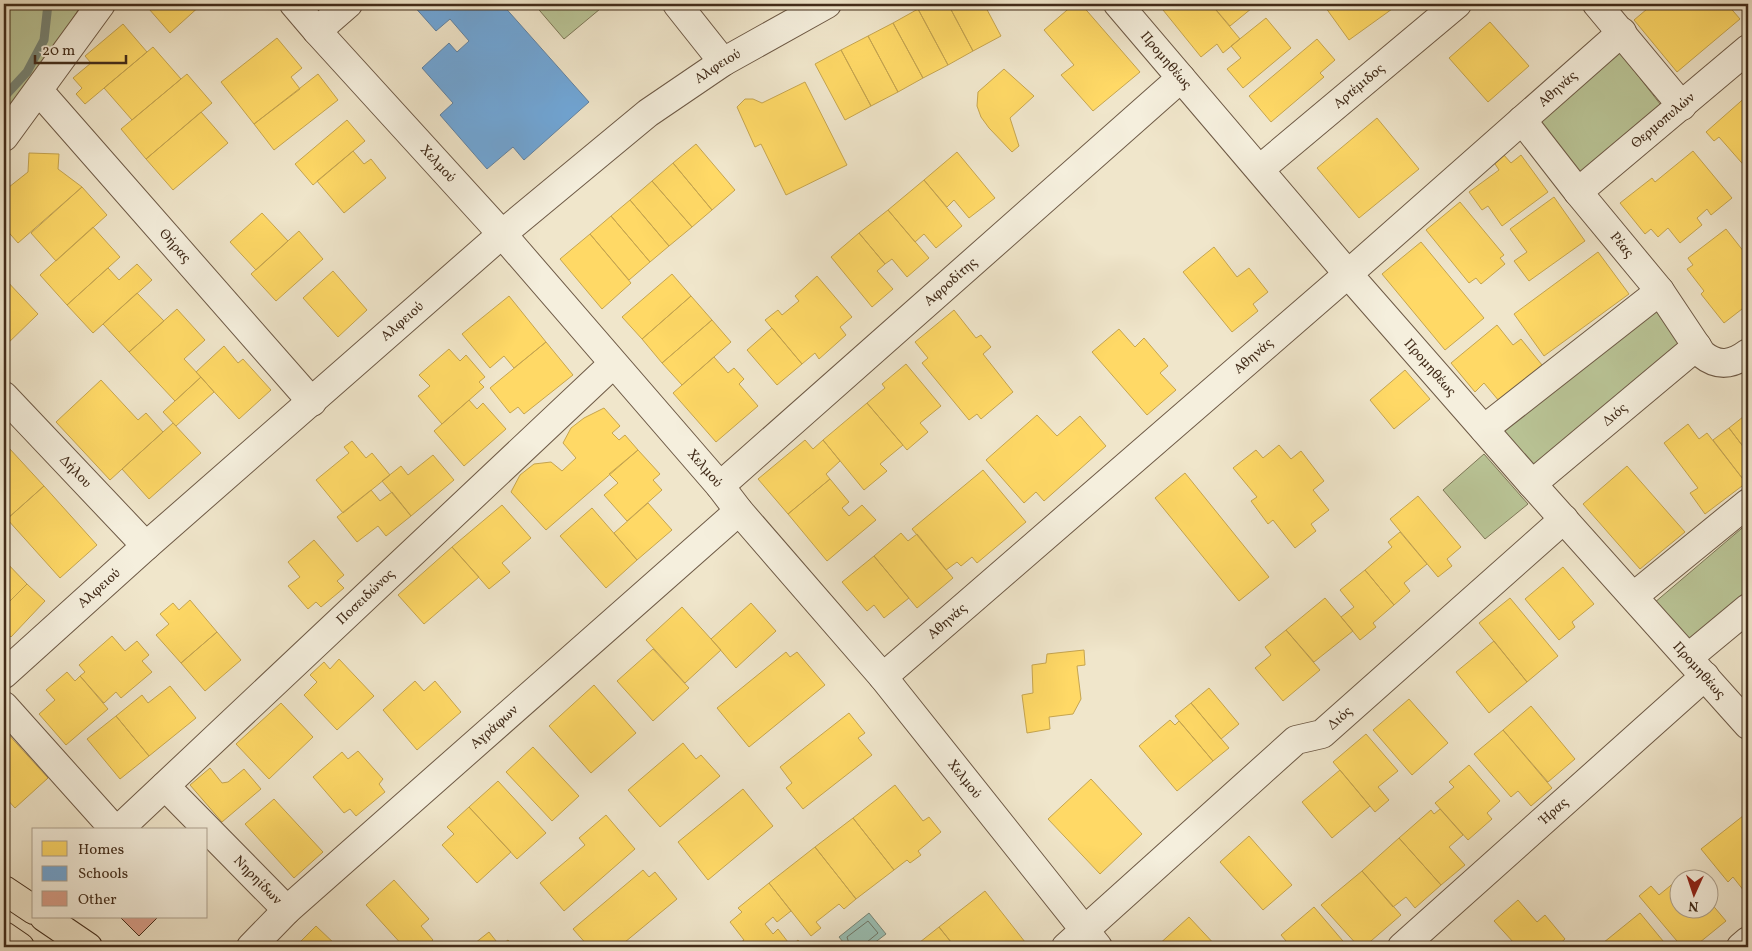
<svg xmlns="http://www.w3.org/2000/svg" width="1752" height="951" font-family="Vollkorn,serif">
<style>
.green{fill:#bac597;stroke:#7e7858}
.water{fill:#9ac0b5;stroke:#778577}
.homes{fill:#ffd966;stroke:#c6a54f}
.schools{fill:#6fa8dc;stroke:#6283a2}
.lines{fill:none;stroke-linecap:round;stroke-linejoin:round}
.shore{stroke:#6e7668;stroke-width:1}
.stream{stroke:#778577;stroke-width:9}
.building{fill:#d99f8a;stroke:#422c1a}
.minor-casing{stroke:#6e5a46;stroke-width:30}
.major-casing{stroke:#422c1a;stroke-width:30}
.minor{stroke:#f5efdd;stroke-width:28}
.major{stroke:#f0e6cb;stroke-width:28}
.labels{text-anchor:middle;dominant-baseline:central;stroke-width:5;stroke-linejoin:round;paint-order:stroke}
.street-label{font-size:14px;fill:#422c1a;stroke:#f5efdd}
</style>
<rect width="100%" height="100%" fill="#f0e6cb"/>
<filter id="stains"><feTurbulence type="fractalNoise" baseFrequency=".004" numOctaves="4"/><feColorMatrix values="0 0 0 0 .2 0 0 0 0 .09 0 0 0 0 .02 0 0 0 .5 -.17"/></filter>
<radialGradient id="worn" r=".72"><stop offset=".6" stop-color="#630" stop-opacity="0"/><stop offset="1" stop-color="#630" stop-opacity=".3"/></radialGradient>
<path class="green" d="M4,4H82L36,76L4,123Z
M534,4H606L564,39Z
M1615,46L1664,109L1581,179L1531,120Z
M1660,303L1691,341L1532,470L1501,431Z
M1484,454L1528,504L1485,539L1443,490Z
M1748,523V597L1692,645L1654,603Z"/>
<path class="water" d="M869,913L886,934L869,947H847L839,937Z"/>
<path class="homes" d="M155,4H202L170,33L149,9Z
M928,4H948L973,51L948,65L918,9Z
M948,4H984L1001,36L973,51Z
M1074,4H1081L1140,72L1093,111L1061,75L1074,65L1044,30Z
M1171,4H1211L1240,39L1223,53L1217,44L1201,57L1163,10Z
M1211,4H1257L1230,26Z
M1323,4H1399L1349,40Z
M1653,4H1727L1740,19L1677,72L1634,20Z
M918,9L948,65L923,78L893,23Z
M1266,18L1291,48L1243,88L1227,69L1241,58L1231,46Z
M1490,22L1529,66L1488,102L1449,58Z
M893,23L923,78L898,92L868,36Z
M123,24L147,52L85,104L76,94L82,88L73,78L91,63L85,56Z
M868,36L898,92L871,106L841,50Z
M277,38L302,68L291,77L300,89L254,124L221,82Z
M1317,39L1335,60L1320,73L1324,77L1271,122L1249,96Z
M153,47L181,79L132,120L104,88Z
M841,50L871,106L845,120L815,64Z
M1004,69L1034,96L1010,118L1019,146L1012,152L989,128L981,117L977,106L978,92Z
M187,74L212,103L146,159L121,129Z
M318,74L338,100L274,150L254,124Z
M805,82L847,165L786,195L761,144L755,147L737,107L745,99H753L762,103Z
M1748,95V170L1719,137L1714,141L1706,132Z
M201,112L228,143L173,190L146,159Z
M1377,118L1419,169L1359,218L1317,168Z
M347,120L365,141L313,185L295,164Z
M696,144L735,190L712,210L673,163Z
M353,151L364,164L371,159L386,178L344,213L317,181Z
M1693,151L1732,198L1711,215L1707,209L1697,218L1702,225L1680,243L1668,228L1658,237L1651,229L1645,234L1620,203L1652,178L1655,182Z
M957,152L995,198L969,218L954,200L947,207L924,180Z
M29,153L59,154L58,169L82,187L18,243L4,227V191L28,172Z
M1503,154L1511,163L1521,155L1548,192L1502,226L1488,206L1482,210L1469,192L1499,170L1493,161Z
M673,163L712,210L692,227L652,181Z
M924,180L962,226L936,248L924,234L915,242L888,210Z
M652,181L692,227L669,246L630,200Z
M82,187L107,215L56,261L31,233Z
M1554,197L1585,241L1529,281L1514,261L1527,252L1510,229Z
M630,200L669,246L650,262L611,216Z
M1460,202L1504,255L1500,258L1505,264L1481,284L1476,278L1469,283L1426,230Z
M888,210L929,258L907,277L892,259L885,264L859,233Z
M262,213L288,241L256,270L230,242Z
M611,216L650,262L629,280L590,234Z
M93,227L120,257L67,305L40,275Z
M1726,229L1748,257V311L1746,313L1742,309L1724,323L1701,294L1704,291L1687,269L1693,265L1688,258Z
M299,231L323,259L276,301L251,274Z
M859,233L885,264L877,271L893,289L872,307L831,257Z
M590,234L631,283L602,309L560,259Z
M1421,242L1484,318L1445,350L1382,274Z
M1214,247L1237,277L1249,268L1268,292L1253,304L1258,311L1232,332L1183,272Z
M1598,252L1629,294L1544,356L1514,314Z
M137,264L152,280L93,333L67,305L108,268L119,280Z
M333,271L367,310L338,337L303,298Z
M672,274L691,296L642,339L622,317Z
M817,276L852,317L840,327L846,335L819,359L815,353L802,364L765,320L778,310L782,315L799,301L795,296Z
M4,278L38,314L4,347Z
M137,293L164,321L129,352L103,324Z
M509,296L546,342L514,368L504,356L490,368L462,334Z
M691,296L712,320L662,363L642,339Z
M177,309L205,340L184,359L201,377L175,401L129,352Z
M954,310L976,338L981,335L991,347L983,354L1013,392L981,419L977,414L969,420L922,363L928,358L915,342Z
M712,320L731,342L682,385L662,363Z
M1497,325L1513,345L1521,339L1542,365L1499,401L1484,383L1475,392L1451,363Z
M772,328L802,364L777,385L747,350Z
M1119,329L1135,347L1144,338L1168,366L1160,373L1176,390L1147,415L1092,352Z
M546,342L573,375L524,414L518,407L510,413L490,388Z
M224,346L238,363L243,359L271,390L239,419L196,372Z
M449,349L460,361L466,355L485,377L479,382L484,387L442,424L418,396L430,386L419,375Z
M714,357L728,373L734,368L744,379L739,384L758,406L716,442L673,393Z
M906,364L941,406L920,423L928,432L907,450L867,403L885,388L882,384Z
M1405,370L1430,399L1394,429L1370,400Z
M201,377L214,392L176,426L163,412Z
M101,380L138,420L146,413L163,432L110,480L56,422Z
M469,400L477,409L483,403L506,429L464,466L434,431Z
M867,403L903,445L880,464L887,471L864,490L823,440Z
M604,408L620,426L612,433L619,440L625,435L638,450L546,530L511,492L520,475L534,464L551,462L562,471L576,458L563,443L571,428L584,418Z
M1748,413V453L1729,428Z
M1037,415L1057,436L1080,416L1106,446L1044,501L1036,492L1024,503L986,460Z
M173,423L201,453L149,499L122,469Z
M1688,424L1699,439L1707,433L1746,483L1705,514L1690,493L1698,488L1664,443Z
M1729,428L1748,453V481L1746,483L1713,440Z
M805,440L813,449L823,440L840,461L826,474L830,479L788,514L758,479Z
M352,441L366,458L372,453L390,475L343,513L316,480L349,453L344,447Z
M1279,445L1291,459L1301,451L1324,481L1313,490L1329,510L1311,524L1316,531L1295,548L1273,520L1268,524L1251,501L1257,497L1233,468L1256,450L1263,458Z
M9,448L44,486L7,519L4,516V453Z
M638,450L660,474L653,480L662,490L627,521L604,495L618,483L609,474Z
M433,455L454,480L411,516L382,481L401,466L408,475Z
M1627,466L1685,532L1640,569L1583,504Z
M983,470L1026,522L977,563L972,557L961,566L957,562L946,570L912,529Z
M1185,473L1269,577L1239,601L1155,498Z
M830,479L849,502L842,508L849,516L862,505L876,520L827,561L788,514Z
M44,486L97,545L60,578L7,519Z
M371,490L380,501L392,492L411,516L386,536L378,526L357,542L337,517Z
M1418,496L1461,547L1447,559L1452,566L1438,577L1390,519Z
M648,503L672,530L637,560L614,533Z
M502,505L531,538L502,563L510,572L489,589L452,547Z
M592,508L637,560L606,588L560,536Z
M1400,532L1427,564L1404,583L1410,591L1394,605L1365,570L1392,547L1388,542Z
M901,533L908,541L917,534L953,578L917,608L874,556Z
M314,540L344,575L337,581L344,588L321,607L316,602L308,609L288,586L300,577L288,562Z
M452,547L479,577L424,624L398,595Z
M874,556L909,598L884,618L874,605L867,611L842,582Z
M4,560L27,584L4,607Z
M1563,567L1594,604L1572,622L1575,627L1559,640L1525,599Z
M1365,570L1394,605L1373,623L1376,627L1360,640L1341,617L1354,607L1340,590Z
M27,584L45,601L11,637L4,630V607Z
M1325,598L1353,631L1314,662L1286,630Z
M1510,598L1558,656L1527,682L1479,623Z
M190,600L217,632L181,663L156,635L169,624L160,614L173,603L179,610Z
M751,603L776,631L736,668L711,639Z
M682,607L721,650L685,683L646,640Z
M1286,630L1320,670L1283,701L1255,668L1271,655L1265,647Z
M217,632L241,660L205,691L181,663Z
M112,636L125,651L137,641L149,655L142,661L152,672L121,698L116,692L104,703L80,676L85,672L79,665Z
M1494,641L1527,682L1489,713L1456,672Z
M653,649L689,688L653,721L617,681Z
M1084,650L1085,665L1077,666L1081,699L1073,714L1049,717L1050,729L1027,733L1022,695L1033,693L1032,665L1046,663L1047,654Z
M786,652L790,657L797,652L825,685L749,747L717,708Z
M339,659L374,696L337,730L304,695L317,682L310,675L324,662L330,669Z
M67,672L75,681L80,676L108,709L66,745L39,714L55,700L46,690Z
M415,681L424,691L435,681L461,712L417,750L383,710Z
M594,685L636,733L591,773L549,726Z
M170,686L196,718L149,756L116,716L142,695L148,703Z
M1209,688L1239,724L1221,739L1191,703Z
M1409,699L1448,743L1412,775L1373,730Z
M281,703L313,737L269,779L236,744Z
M1191,703L1229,748L1213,761L1175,716Z
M1531,706L1575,759L1548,782L1503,730Z
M849,713L865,733L858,738L872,755L803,809L786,788L792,783L780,767Z
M116,716L149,756L120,779L87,739Z
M1170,720L1175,725L1179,721L1213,761L1177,791L1139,746Z
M1503,730L1552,788L1531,806L1518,791L1511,797L1474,754Z
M7,733L48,778L15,808L4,796V736Z
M1366,734L1398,771L1378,787L1389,800L1375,812L1333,762Z
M683,743L696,759L701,755L720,776L660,827L628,790Z
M533,747L579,796L552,821L506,772Z
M358,751L383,779L379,784L385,792L356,816L350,809L344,813L313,777L342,752L348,759Z
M1469,765L1500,801L1487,813L1492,819L1468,840L1435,803L1454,787L1449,782Z
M210,768L222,783L228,782L244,769L261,789L222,822L190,785Z
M1340,770L1370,806L1332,838L1302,802Z
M1091,779L1142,834L1100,874L1048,819Z
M498,781L546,833L517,859L469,807Z
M895,785L923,821L929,817L941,832L918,851L921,855L910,863L907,860L894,870L853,818Z
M743,789L773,826L708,880L678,842Z
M274,799L323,852L294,878L245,824Z
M4,804L10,812L4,818Z
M469,807L511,852L477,883L442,845L454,834L447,827Z
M1440,809L1463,835L1449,847L1465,865L1441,885L1399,838L1431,810L1434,814Z
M1748,812V896L1733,877L1728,882L1701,849Z
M606,815L635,849L564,911L540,883L585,845L579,838Z
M853,818L894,870L856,899L815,847Z
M1249,836L1292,885L1263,910L1220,862Z
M1399,838L1441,885L1415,908L1406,897L1393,907L1362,871Z
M815,847L856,899L844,909L839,904L816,922L821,928L811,936L769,883Z
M643,870L649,877L655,872L677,899L619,947H589L573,929Z
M1362,871L1401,915L1364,947H1359L1321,905Z
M1686,873L1690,878H1680V908H1710V902L1726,921L1694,947H1682L1639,896L1651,886L1659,895Z
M394,880L429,919L421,926L433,940L425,947H404L366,905Z
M769,883L791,911L777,922L773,917L765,924L773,934L778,929L791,946L789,947H734L744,940L730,922L742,912L738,908Z
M985,891L1025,942L1019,947H955L939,927Z
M1518,900L1537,922L1545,915L1565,939L1556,947H1509L1514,943L1494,921Z
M1314,907L1348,947H1291L1281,935Z
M1640,913L1668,947H1598Z
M1189,917L1217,947H1156Z
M316,926L338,947H295Z
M939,927L955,947H917L915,946Z
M489,932L500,946L508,940L514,947H470Z
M798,940L804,947H789L791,946Z"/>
<path class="schools" d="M412,4H502L589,102L524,160L513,147L487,169L440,115L453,103L422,68L449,43L457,52L469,41L450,19L436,31Z"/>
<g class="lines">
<path class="shore" d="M850,947L847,937L868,921L878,933L867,942L866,947"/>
<path class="stream" d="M4,97L27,72L44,40L48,4"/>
</g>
<path class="building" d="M120,917H158L139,936Z"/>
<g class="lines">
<g class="minor-casing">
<g id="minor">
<path id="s1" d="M294,4L317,31L502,234L720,486L739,511L883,677L1098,947"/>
<path d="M677,4L723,62"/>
<path id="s2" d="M1118,4L1348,274L1532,484L1748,725"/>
<path d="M1597,4L1682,106"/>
<path d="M317,31L348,4"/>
<path id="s3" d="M39,91L312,402"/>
<path id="s4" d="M1522,120L1578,192L1660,291L1702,354C1718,367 1732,365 1748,353"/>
<path d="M4,137L101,4"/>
<path id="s5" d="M1260,169L1457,4"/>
<path id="s6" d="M1578,192L1748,49"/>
<path id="s7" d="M4,396L146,546"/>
<path d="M1484,429L1660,291"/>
<path id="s8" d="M1532,484L1697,346"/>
<path id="s9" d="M720,486L1181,78"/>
<path d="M1634,596L1748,503"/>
<path d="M1689,657L1748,608"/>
<path id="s10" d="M4,674L146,546L502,234L648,113L723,62L827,4"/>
<path id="s11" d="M883,677L1348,274L1622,32"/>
<path d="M4,706L115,830"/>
<path id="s12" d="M165,786L287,910"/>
<path id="s13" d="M118,830L613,364"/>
<path id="s14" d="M251,947L287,910L739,511"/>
<path id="s15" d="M1066,947L1296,740L1322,734L1564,519"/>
<path id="s16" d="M1402,947L1705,676"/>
<path d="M1741,947L1748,941"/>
</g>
</g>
<g class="major-casing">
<path id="major" d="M4,890L34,910
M44,917L88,947
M4,936L20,947"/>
</g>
<use href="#minor" class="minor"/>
<use href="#major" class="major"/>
</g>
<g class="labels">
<g class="street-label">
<text stroke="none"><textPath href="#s2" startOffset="74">Προμηθέως</textPath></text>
<text stroke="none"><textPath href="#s10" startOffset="938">Αλφειού</textPath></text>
<text stroke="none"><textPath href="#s5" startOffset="129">Αρτέμιδος</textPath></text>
<text stroke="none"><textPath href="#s11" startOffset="895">Αθηνάς</textPath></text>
<text stroke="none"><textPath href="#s6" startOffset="111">Θερμοπυλών</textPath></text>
<text stroke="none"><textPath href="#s1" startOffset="215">Χελμού</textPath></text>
<text stroke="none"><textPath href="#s4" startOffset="160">Ρέας</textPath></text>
<text stroke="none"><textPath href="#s3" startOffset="206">Θήρας</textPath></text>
<text stroke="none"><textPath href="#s9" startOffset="308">Αφροδίτης</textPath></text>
<text stroke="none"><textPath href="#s10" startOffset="532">Αλφειού</textPath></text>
<text stroke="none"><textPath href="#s11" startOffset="490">Αθηνάς</textPath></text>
<text stroke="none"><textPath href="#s2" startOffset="479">Προμηθέως</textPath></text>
<text stroke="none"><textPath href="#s8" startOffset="108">Διός</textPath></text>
<text stroke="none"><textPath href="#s1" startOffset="620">Χελμού</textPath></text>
<text stroke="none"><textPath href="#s7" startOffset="104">Δήλου</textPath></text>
<text stroke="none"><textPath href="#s10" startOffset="128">Αλφειού</textPath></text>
<text stroke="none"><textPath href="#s13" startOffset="340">Ποσειδώνος</textPath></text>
<text stroke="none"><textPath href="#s11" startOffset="85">Αθηνάς</textPath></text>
<text stroke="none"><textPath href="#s2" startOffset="884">Προμηθέως</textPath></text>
<text stroke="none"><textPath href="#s15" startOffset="360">Διός</textPath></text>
<text stroke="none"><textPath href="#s14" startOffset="328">Αγράφων</textPath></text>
<text stroke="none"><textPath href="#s1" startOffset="1025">Χελμού</textPath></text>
<text stroke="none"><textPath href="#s16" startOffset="204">Ήρας</textPath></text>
<text stroke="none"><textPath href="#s12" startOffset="132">Νηρηίδων</textPath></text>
</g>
</g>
<rect width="1752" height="951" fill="none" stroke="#f0e6cb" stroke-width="20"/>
<rect x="5" y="5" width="1742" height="941" fill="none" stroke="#422c1a" stroke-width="2.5"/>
<rect x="10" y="10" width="1732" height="931" fill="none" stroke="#422c1a"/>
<rect x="32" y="828" width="175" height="90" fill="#f5efdd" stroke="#ada18f"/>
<rect x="42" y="841" width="25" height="15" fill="#ffd966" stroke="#ada18f"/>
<text x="78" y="854" font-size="15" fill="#422c1a">Homes</text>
<rect x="42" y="866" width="25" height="15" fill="#6fa8dc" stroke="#ada18f"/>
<text x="78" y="878" font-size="15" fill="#422c1a">Schools</text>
<rect x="42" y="891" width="25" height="15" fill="#d99f8a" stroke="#ada18f"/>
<text x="78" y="904" font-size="15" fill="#422c1a">Other</text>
<g transform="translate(1694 894) rotate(183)"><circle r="24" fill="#f5efdd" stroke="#ada18f"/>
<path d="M0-4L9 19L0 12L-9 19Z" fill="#8f2418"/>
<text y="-8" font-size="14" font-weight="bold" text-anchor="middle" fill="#422c1a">N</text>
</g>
<path d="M35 55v8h91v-8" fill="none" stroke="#422c1a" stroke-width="2.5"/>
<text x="42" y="55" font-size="15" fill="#422c1a" stroke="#f5efdd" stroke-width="4" paint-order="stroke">20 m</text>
<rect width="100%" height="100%" filter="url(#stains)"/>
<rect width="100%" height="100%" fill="url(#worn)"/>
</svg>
